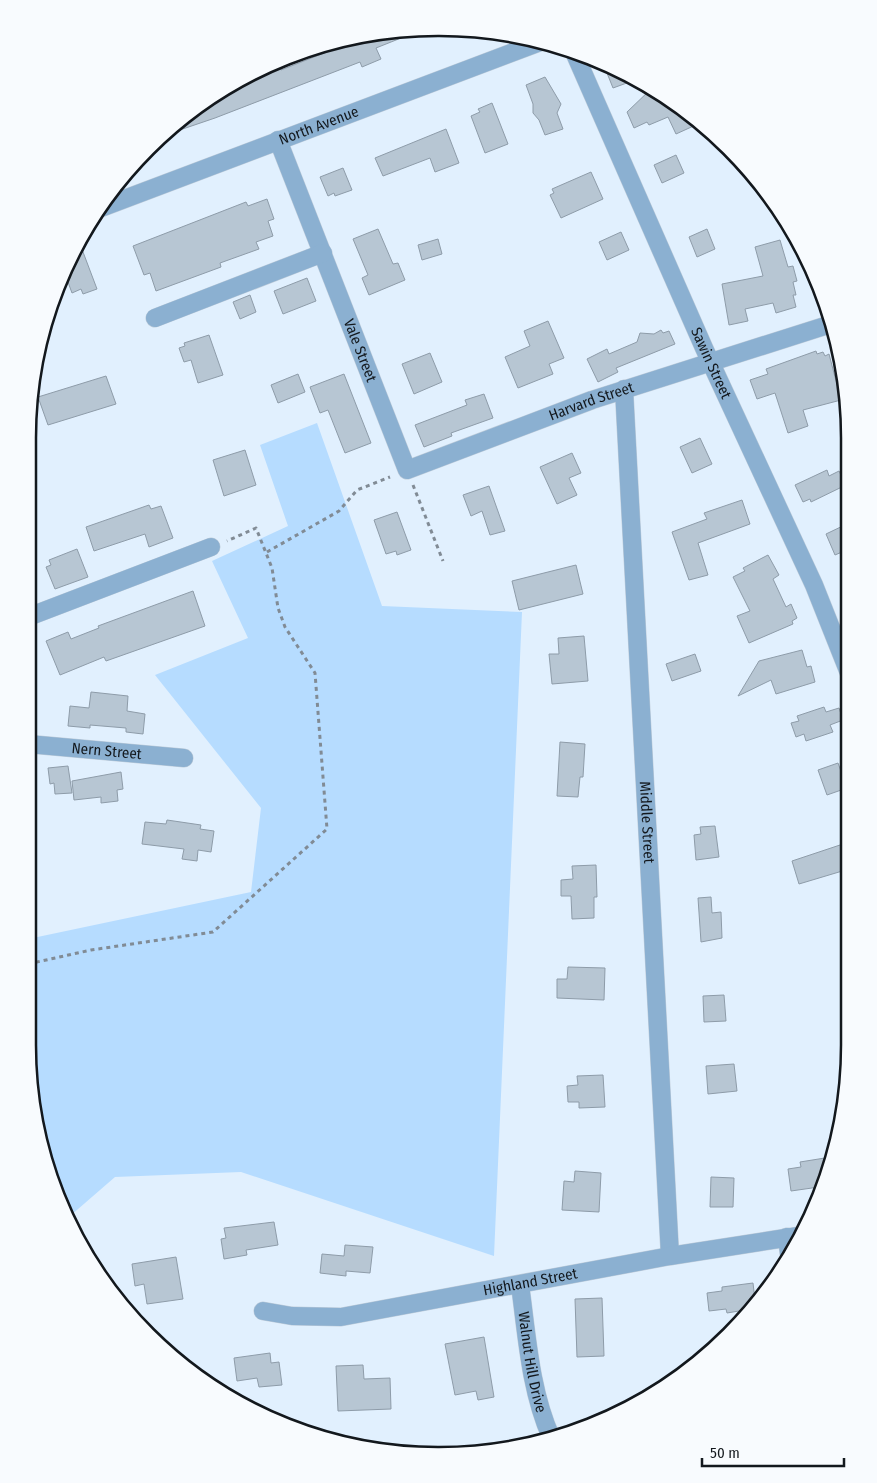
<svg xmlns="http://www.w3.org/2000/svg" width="877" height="1483" font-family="'Fira Sans Condensed',sans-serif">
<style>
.green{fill:#b6dcff}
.building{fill:#b7c6d3;stroke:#8e9ca9}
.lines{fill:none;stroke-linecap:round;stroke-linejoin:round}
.minor-casing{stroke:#c0cdda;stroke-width:19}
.path{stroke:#818b95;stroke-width:3;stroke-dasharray:4 4;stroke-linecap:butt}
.minor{stroke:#8bb0d1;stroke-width:18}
.labels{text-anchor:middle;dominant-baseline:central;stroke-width:4.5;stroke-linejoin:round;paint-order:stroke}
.street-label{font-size:15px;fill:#13181d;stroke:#f8fbfe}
.rim{fill:none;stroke:#13181d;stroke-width:2.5}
</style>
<rect width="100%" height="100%" fill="#e1f0fe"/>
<path class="green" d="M317,423L382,606L522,612L494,1256L241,1172L115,1177L70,1216L49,1176L28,1045V939L251,892L261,808L155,675L248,638L212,561L288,526L260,445Z"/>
<path class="building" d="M410,30L411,34L376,48L381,59L362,67L360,62L215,118L168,134L167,132L210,97L256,78L254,73L278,61L281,70L352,42L350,38Z
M603,63L620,72L635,80L613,88Z
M545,77L561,104L557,113L563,129L545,135L539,120L533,113V104L526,85Z
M651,89L667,97L698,124L676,134L668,117L649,125L647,122L634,128L627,112Z
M492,103L508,144L485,153L471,116L480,112L478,109Z
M446,129L459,163L435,172L430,158L383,176L375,158Z
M676,155L684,173L662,183L654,165Z
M343,168L352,190L335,196L334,193L328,196L320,177Z
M591,172L603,199L561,218L550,195L554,193L552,189Z
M267,199L274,219L268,221L273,236L256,242L259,249L220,263L221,267L156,291L150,273L144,275L133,246L246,202L248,206Z
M378,229L393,264L398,263L405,280L369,295L362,278L368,275L353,239Z
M707,229L715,249L697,257L689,237Z
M621,232L629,250L607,260L599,242Z
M438,239L442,254L422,260L418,245Z
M780,240L788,267L793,266L797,281L793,282L796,295H793L796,307L776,313L773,303L745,309L748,321L729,325L722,284L763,276L755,247Z
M80,244L97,289L83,294L81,289L72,293L65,274Z
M307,278L316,301L283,314L274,291Z
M250,295L256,312L240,319L233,302Z
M548,321L564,358L549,364L553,374L518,388L505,357L530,346L524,331Z
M661,330L663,333L669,331L675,344L616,368L618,372L598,382L587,359L607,349L609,354L637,342L640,333L654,334Z
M209,335L223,375L198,383L191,360L184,362L179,348L185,346L184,343Z
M816,351L817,354L823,352L825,356L829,354L841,400L803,410L808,426L788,433L775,393L757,399L750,380L768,374L766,369Z
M430,353L442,382L414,394L402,364Z
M298,374L305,392L278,403L271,385Z
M344,374L371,443L345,453L328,410L320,413L310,387Z
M106,376L116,404L48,425L38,397Z
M484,394L493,418L451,433L452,436L424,447L415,425L467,405L465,400Z
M700,438L712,464L692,473L680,447Z
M245,450L256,485L224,496L213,460Z
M572,453L581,473L569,478L577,495L557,504L540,467Z
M827,470L829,476L839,471L846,485L811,502L810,499L803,502L795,485Z
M489,486L505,531L490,535L482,511L471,516L463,495Z
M742,500L750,524L698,543L708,575L689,580L672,532L707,519L704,513Z
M149,505L151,509L161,506L173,538L149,547L145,534L94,551L86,527Z
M397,512L411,550L397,555L396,551L386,554L374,520Z
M849,523V549L835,555L826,534Z
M77,549L88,577L55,589L46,567L51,565L49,560Z
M768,555L779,575L773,579L786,607L791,604L797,618L792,621L793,624L749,643L737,616L750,611L733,577L745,571L743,568Z
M576,565L583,594L519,610L512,581Z
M193,591L205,626L106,661L104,657L60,675L46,641L68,632L71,639L99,628L98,626Z
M584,636L588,681L552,684L549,654H559L558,638Z
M802,650L807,667L811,666L815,682L776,694L771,680L738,696L759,661Z
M695,654L701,671L672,681L666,664Z
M91,692L128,696L127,711L145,714L143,734L126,732V728L90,725V728L68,726L70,706L89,708Z
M824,707L826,712L839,708L843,720L830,725L833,732L806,741L804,734L796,737L791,723L799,721L797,716Z
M560,742L585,744L583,777H580L578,797L557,796Z
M838,763L847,788L827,795L818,770Z
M68,766L72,793L55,794L54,783L50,784L48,768Z
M121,772L123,789L117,790L118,801L101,803V797L74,800L72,781Z
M167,820L201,825L200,829L214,831L211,852L198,850L197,861L182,859L184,849L142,844L145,822L166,824Z
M715,826L719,857L696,860L694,835L701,834L700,827Z
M849,842V869L799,884L792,861Z
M596,865L597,897H594V918L572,919L571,896H561V880L573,879L572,866Z
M711,897L712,913L721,912L722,938L701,942L698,898Z
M568,967L605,968L604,1000L557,998V979H567Z
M724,995L726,1021L704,1022L703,996Z
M734,1064L737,1091L708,1094L706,1066Z
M603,1075L605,1107L579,1108V1102H568L567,1086L578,1085L577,1076Z
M831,1157L827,1178L818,1179L819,1187L791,1191L788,1169L801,1167L800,1162Z
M575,1171L601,1173L599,1212L562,1210L564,1181L574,1182Z
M711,1177L734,1178L733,1207H710Z
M274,1222L278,1245L246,1250L247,1255L224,1259L221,1239L226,1238L224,1228Z
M345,1245L373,1247L370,1273L346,1271V1276L320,1273L322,1254L344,1256Z
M176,1257L183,1299L147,1304L144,1284L135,1286L132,1264Z
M753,1283L755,1300L745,1310L727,1313L726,1309L709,1311L707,1293L722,1291V1287Z
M602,1298L604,1356L577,1357L575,1299Z
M484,1337L494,1397L478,1400L476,1391L455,1395L445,1344Z
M270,1353L271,1363L279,1362L282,1385L259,1387L257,1378L237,1381L234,1358Z
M363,1365L364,1379L390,1378L391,1409L338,1411L336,1366Z"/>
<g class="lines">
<g class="minor-casing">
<g id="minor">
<path id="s1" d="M574,52L704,348L814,585L849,673"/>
<path id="s2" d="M278,140L407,470L592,400L831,324"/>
<path id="s3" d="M98,209L540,42"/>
<path d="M155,318L323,253"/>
<path id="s4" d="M624,389L670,1256"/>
<path d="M28,617L211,547"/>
<path id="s5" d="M28,744L184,758"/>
<path d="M787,1237L789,1254"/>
<path id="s6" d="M520,1285C527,1335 530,1390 551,1437"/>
<path id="s7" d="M263,1311L292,1316L341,1317L670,1256L798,1236"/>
</g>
</g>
<path class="path" d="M413,485L443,561
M267,552L339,511L357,490L390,477
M28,964L91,950L213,932L327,829L315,673L285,627L278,608L272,568L256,528L227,541"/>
<use href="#minor" class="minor"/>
</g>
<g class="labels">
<g class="street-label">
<text stroke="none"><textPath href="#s3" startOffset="236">North Avenue</textPath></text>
<text stroke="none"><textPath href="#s2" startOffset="226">Vale Street</textPath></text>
<text stroke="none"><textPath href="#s1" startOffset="340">Sawin Street</textPath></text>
<text stroke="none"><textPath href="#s2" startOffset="551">Harvard Street</textPath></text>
<text stroke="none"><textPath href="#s5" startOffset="79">Nern Street</textPath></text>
<text stroke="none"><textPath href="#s4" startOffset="434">Middle Street</textPath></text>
<text stroke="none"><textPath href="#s7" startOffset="271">Highland Street</textPath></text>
<text stroke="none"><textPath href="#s6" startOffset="78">Walnut Hill Drive</textPath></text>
</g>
</g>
<path d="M0 0H877V1483H0ZM438 36H439A402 402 0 0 1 841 438V1045A402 402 0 0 1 439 1447H438A402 402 0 0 1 36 1045V438A402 402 0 0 1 438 36Z" fill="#f8fbfe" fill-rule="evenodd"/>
<path class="rim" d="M438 36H439A402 402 0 0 1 841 438V1045A402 402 0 0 1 439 1447H438A402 402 0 0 1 36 1045V438A402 402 0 0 1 438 36Z"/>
<path d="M702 1458v8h142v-8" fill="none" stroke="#13181d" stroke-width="2.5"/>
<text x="710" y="1458" font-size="15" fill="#13181d" stroke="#f8fbfe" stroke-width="4" paint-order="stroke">50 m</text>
</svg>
